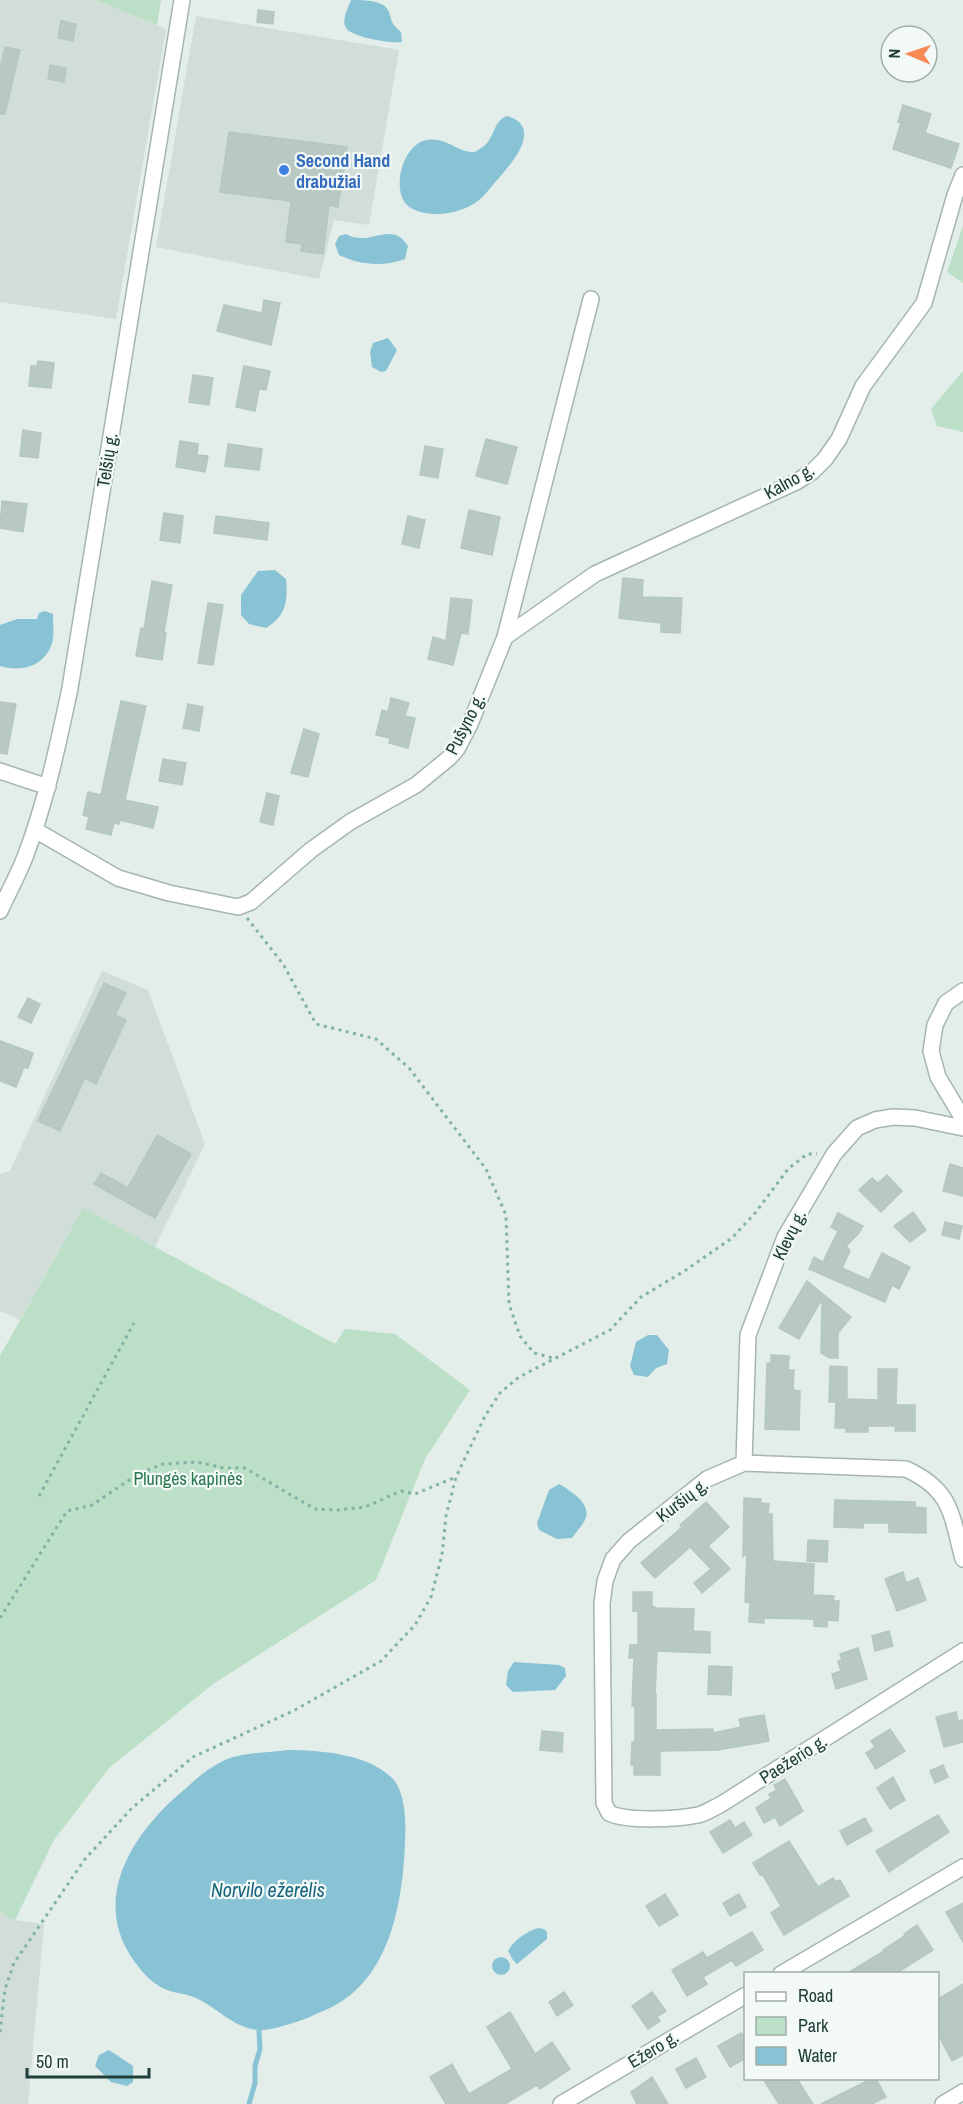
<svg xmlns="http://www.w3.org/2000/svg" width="963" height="2104" font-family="'Archivo Narrow',sans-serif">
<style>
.built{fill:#d1ddd8}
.green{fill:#bbdfc7}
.water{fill:#88c3d5}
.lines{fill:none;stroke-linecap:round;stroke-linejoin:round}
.stream{stroke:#88c3d5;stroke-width:5}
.building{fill:#b8c8c3;stroke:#b5c7c1;stroke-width:1.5}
.street-casing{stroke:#a5b5b1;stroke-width:18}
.path{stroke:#82b2a7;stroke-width:3;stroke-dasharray:3 4.5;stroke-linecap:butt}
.street{stroke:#fff;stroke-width:15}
.shop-dot{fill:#3f7fe0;stroke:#f3f9f7;stroke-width:2}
.labels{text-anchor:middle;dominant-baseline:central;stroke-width:4.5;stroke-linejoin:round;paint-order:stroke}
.shop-label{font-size:18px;font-weight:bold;fill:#366cbe;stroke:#f3f9f7;text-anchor:start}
.street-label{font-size:18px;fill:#213f3a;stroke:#f3f9f7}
.park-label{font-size:18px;fill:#2a784e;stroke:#f3f9f7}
.water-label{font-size:20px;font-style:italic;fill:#18667e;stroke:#f3f9f7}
</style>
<rect width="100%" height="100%" fill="#e3ede9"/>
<path class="built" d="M0,0H96L166,29L116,319L0,302Z
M196,16L399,50L369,225L334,220L319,279L156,247Z
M102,971L148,990L205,1144L155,1247L83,1208L20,1320L0,1311V1174L10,1171Z
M0,1912L15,1920L44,1924L28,2104H0Z"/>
<path class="green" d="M96,0H161L157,25Z
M963,226V283L947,272Z
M963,371V432L937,426L931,409Z
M83,1208L335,1344L345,1329L395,1334L470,1390L425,1459L376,1580L213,1684L109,1768L54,1840L15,1920L0,1912V1356Z"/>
<path class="water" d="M351,0C364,0 385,0 389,12C392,22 392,25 401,32L402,42C392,44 351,37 346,28C341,21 348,8 351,0Z
M507,116C544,127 512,163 497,180C491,187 485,195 478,201C467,209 449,215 435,214C426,214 412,211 406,204C392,187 403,148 423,141C445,134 456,153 475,152C479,149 484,147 487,143C495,134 494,121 507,116Z
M346,234C370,248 391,219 408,246L405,259C383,267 360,265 339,255L335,244L339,236Z
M388,338L397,350L386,371L381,372L372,367L370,352L373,343Z
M275,570L286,579C288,601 286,616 266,628L249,624L241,615V595L258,571Z
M45,611L53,614C53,622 54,631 53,639C48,665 23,673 0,666V625L17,619H37L39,613Z
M648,1335H657L669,1350L667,1364L656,1368L648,1377L634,1375L630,1366L636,1342Z
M559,1484C569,1490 590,1502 586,1517C584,1524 576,1532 572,1538L557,1539L539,1530L537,1523L549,1490Z
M514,1662L559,1665L565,1668L566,1676L555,1690L513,1692L506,1685L508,1671Z
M288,1750C320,1750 367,1754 391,1777C406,1791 406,1822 405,1842C403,1898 392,1971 339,2003C330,2009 319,2012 310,2017C301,2021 267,2032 258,2030C232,2027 219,2009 198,1999C185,1992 168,1994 156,1984C147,1978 141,1970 134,1961C89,1898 134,1831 185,1789C196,1779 207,1769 221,1762C240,1752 267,1753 288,1750Z
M538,1928L544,1929L547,1932V1939L517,1964L513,1960L508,1951C513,1941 527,1931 538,1928Z
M492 1966a9 9 0 1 1 18 0a9 9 0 1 1-18 0Z
M109,2050L133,2066V2082L127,2086L111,2082L95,2066L99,2055Z"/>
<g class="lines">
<path class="stream" d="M249,2104L255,2083V2066L260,2049L259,2031"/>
</g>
<path class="building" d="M258,10L274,12L273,24L257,22Z
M61,21L76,24L73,41L58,38Z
M5,47L20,50L5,114H0V69Z
M50,65L66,68L64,82L48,79Z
M903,105L931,114L925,133L959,144L951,168L893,149L901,123L898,122Z
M229,132L347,147L338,207L329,205L323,254L301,251L302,244L286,242L291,201L220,192Z
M264,300L280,303L271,345L217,331L224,305L262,313Z
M38,361L54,363L51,388L29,386L31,366H37Z
M244,366L270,371L266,390L259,389L255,411L236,407Z
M193,375L213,378L209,405L189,402Z
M23,430L41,433L38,458L20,456Z
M486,439L517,447L507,484L476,476Z
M180,441L198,444L197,455L208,456L205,472L176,467Z
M228,444L262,449L259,470L225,466Z
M425,446L443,449L438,478L420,475Z
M2,501L27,504L23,532L0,528Z
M469,510L500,517L492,555L461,548Z
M164,513L183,516L180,543L160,540Z
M216,516L269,523L267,540L214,533Z
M408,516L425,520L419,548L402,544Z
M623,578L643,580L642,597L682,598L680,633L661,632V623L619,618Z
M152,581L172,585L164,632L166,633L162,660L136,656L141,628L144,629Z
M451,598L472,600L468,634L461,633L453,665L428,659L433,637L446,641Z
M208,603L223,605L213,665L198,663Z
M391,698L409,703L405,716L415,718L408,748L389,743L390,738L376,735L382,710L388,712Z
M121,701L146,706L125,800L158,807L153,828L120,820L119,824L114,823L111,835L86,829L89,817L83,815L88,792L101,795Z
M0,702L16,704L7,754L0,753Z
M188,704L203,707L199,731L183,728Z
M304,729L319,734L308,777L291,773Z
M163,759L186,763L182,785L159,781Z
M267,793L279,796L273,825L260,822Z
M104,983L126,993L115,1015L126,1020L96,1084L85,1078L60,1131L38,1121Z
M28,998L40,1004L31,1023L18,1017Z
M0,1041L33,1053L28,1068L24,1067L16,1087L0,1081Z
M157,1135L191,1154L155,1218L94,1184L101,1173L128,1188Z
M950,1164L963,1168V1196L943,1191Z
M887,1175L902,1191L881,1212L859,1190L872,1178L878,1183Z
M913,1212L926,1230L910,1242L894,1226Z
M838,1213L863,1226L859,1233L846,1246L850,1251L842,1268L869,1280L882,1253L910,1267L899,1289L892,1285L885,1302L809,1269L814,1257L823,1262L838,1231L831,1227Z
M945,1222L962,1226L959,1239L942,1235Z
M807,1281L851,1317L838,1333V1358H830L821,1353L822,1299L799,1339L779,1328Z
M771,1355L789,1356L788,1370H794L793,1390L800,1391L799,1430L765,1429L767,1363H771Z
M830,1366L847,1367V1399L878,1400V1369H897L896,1405H915V1431H895L896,1426H868V1432H846V1428H835L836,1402H829Z
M744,1498L761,1499V1503L769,1504L768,1514H772L773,1561L814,1564L813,1595L834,1596L833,1601H839L838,1621L827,1620V1627L814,1626V1619L764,1618V1623L749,1622L750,1603L745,1602L747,1553L743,1557Z
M835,1500L915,1502V1507L926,1508V1533L889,1532V1523H863V1528L834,1527Z
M706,1502L729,1527L708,1546L730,1569L702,1593L694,1583L711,1569L690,1547L655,1578L641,1563L682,1527L680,1525Z
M808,1540L828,1541L827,1562L807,1561Z
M903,1572L906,1583L918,1578L926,1600L897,1611L885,1579Z
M633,1592H652V1606L656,1608L694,1609L693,1631L710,1632V1653L657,1651L655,1694H656V1730L713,1729V1733L741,1727L739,1719L764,1715L769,1741L718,1750L660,1751V1775H634V1765H631L632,1742H635V1706H632L634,1658H629L630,1645H638V1611H633Z
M889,1631L893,1646L875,1651L872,1636Z
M858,1648L867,1679L836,1689L832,1674L841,1671L838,1661L842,1660L840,1654Z
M709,1666L732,1667L731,1695L708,1694Z
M956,1712L958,1721L963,1720V1742L944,1747L936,1717Z
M890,1729L905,1751L876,1769L866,1753L875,1747L871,1741Z
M542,1731L563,1733L562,1752L540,1750Z
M943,1765L948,1777L935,1783L930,1771Z
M893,1777L905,1800L890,1809L877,1788Z
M785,1779L803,1811L780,1826L775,1817L764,1823L756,1808L771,1798L769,1794L777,1790L774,1785Z
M938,1815L949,1832L889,1872L876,1851Z
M865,1818L872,1831L847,1845L840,1831Z
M730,1820L735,1828L744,1822L752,1835L723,1853L710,1832Z
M789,1841L818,1887L833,1878L836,1882L840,1880L849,1896L784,1935L771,1913L781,1906L762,1874L760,1875L753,1863Z
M665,1894L678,1915L659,1926L646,1906Z
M739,1894L746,1907L730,1916L723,1903Z
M963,1903V1942L946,1912Z
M917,1925L933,1950L895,1974H846L884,1951L883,1950L905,1936L904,1934Z
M752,1932L763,1950L736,1966L732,1960L703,1977L707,1984L687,1996L672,1970L703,1952L707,1958Z
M963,1984V2055L952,2061L938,2034V1999Z
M564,1992L573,2005L557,2016L549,2002Z
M652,1992L666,2011L657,2017L660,2021L648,2029L632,2006Z
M510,2012L535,2054L552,2042L570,2069L540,2089L537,2085L505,2104H446L430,2077L452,2064L469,2094L512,2069L487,2027Z
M741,2033L746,2040V2058L730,2067L718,2046Z
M696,2058L706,2077L686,2088L676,2069Z
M652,2077L668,2104H637L631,2092Z
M763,2079H797L813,2104H779Z
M871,2079H876L886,2097L872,2104H821Z"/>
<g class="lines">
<g class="street-casing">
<path id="street" d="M505,637L595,574L796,482L812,472L825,459L839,439L863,386L924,303L955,195L963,175
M0,771L48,787
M35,830L118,878L169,893L238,907L251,902L311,850L350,822L416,785L449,758L457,749L470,724L505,637L591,299
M0,911C8,893 18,875 25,857C46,802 58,745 70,688L182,0
M963,991L946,1003L935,1025L931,1051L938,1077L963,1119
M744,1463L748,1335L785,1237L834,1154L857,1128L875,1120L893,1117L915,1118L963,1128
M963,1559C951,1514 952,1490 906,1469L744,1463L707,1479L629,1541L613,1559L605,1581L602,1603L604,1803L609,1813C627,1822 678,1819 698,1815C706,1813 713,1808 720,1805L963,1651
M781,1974L963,1867
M561,2104L746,1995
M943,2104L963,2092"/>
</g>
<path class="path" d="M247,918L283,964L316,1024L376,1039L409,1068L486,1169L506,1215L509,1304L520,1336L534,1353L553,1358
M39,1496L134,1323
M0,1618L67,1511L92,1505L138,1474L163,1464L197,1462L224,1468H245L315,1509L338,1510L365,1507L401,1491L415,1494L456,1477
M0,2032L5,1989L14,1963L85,1859L132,1808L193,1757L295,1710L381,1661L415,1625L431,1597L442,1555L446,1516L456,1477L485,1416L500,1393L519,1377L610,1330L641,1297L686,1270L732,1238L756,1212L788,1169L807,1154H817"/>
<use href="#street" class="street"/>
</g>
<circle class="shop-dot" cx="284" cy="170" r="6"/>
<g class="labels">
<g class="shop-label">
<text x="296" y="160">Second Hand<tspan x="296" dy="21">drabužiai</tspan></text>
</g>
<g class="street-label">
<text transform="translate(107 460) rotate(-81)">Telšių g.</text>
<text transform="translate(789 481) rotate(-29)">Kalno g.</text>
<text transform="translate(465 724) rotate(-63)">Pušyno g.</text>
<text transform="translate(789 1235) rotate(-64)">Klevų g.</text>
<text transform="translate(682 1500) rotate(-37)">Kuršių g.</text>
<text transform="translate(793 1759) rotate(-32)">Paežerio g.</text>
<text transform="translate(653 2049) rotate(-31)">Ežero g.</text>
</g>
<g class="park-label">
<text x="188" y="1478">Plungės kapinės</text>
</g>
<g class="water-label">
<text x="268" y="1889">Norvilo ežerėlis</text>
</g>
</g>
<rect x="744" y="1972" width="195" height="108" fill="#f3f9f7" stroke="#9fafab" stroke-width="1.5"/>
<rect x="756" y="1992" width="30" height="9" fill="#ffffff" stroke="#9fafab" stroke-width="1.5"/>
<text x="798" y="2002" font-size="18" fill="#213f3a">Road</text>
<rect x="756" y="2017" width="30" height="18" fill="#bbdfc7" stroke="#9fafab" stroke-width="1.5"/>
<text x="798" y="2032" font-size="18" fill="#213f3a">Park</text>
<rect x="756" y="2047" width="30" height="18" fill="#88c3d5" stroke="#9fafab" stroke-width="1.5"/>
<text x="798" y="2062" font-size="18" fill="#213f3a">Water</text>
<g transform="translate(909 54) rotate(272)"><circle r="28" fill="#f3f9f7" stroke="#9fafab" stroke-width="1.5"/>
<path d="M0-4.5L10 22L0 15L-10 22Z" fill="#f88a56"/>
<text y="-9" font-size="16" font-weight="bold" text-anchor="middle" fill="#213f3a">N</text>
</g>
<path d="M27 2068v9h122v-9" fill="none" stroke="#213f3a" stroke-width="3"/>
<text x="36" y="2068" font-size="18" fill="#213f3a" stroke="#f3f9f7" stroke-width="4.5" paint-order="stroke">50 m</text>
</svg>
